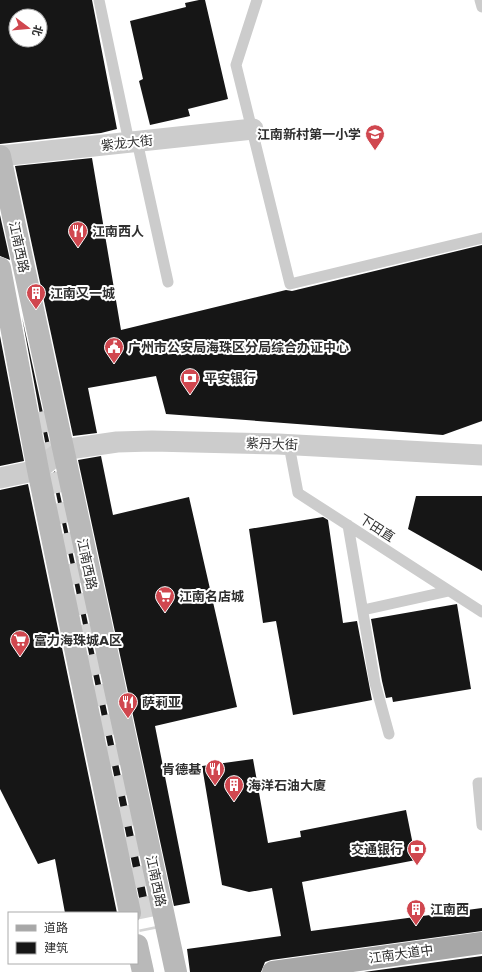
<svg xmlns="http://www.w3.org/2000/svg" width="482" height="972" font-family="'DejaVu Sans','Noto Sans SC',sans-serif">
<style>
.building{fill:#161616;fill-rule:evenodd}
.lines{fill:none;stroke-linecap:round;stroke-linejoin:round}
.street-tunnel{stroke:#d5d5d5;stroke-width:21;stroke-dasharray:21 10;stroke-linecap:butt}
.lane{stroke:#ccc;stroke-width:11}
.street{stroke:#ccc;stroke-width:21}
.secondary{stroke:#b9b9b9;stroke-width:22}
.primary{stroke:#a7a7a7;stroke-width:22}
.labels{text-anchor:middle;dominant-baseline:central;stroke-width:4;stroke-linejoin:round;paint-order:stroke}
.poi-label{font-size:13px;font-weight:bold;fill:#2f2f2f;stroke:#fff;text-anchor:start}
.street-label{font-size:13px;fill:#2f2f2f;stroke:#fff}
</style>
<rect width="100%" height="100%" fill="#fff"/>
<path class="building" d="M0,0H92L117,129L101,133L0,144ZM16,16H40V40H16Z
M199,0H205L228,99L188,109L190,116L150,125L139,81L143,79L130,21L186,7L185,3Z
M92,158L121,330L286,290L292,291L482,245V421L443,435L166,414L156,376L88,388L97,433L73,436L15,166Z
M0,215L10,260L0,256Z
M22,317L50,445L46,447Z
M0,336L24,461L0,466Z
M101,456L113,515L189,497L237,707L155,726L190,903L174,906L78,460Z
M55,471L150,911L142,912L52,474Z
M28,484L117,913H65L55,859L38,864L0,789V490Z
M416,496H482V571L408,529Z
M323,517L328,520L343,623L357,621L372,700L293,715L276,621L263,623L249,529Z
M457,604L471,689L393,702L392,697L386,698L382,681L371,619Z
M253,759L268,843L301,837L300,831L406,810L416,860L302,882L311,931L482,908V931L271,960L265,962L261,972H190L187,949L281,936L272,888L249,892L222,885L202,766Z
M482,956V972H364Z"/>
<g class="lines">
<path class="street-tunnel" d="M44,411L150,930"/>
<path class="lane" d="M99,0L129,142
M257,0L236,65L290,284L482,238
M480,0L482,7
M137,141L168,282
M289,445L298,493L482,612
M348,525L375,683L389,734
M363,610L449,591
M482,783H478L482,825"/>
<path class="street" d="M0,156L253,129
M0,478L38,470L62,450L117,442L152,441L278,444L482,455"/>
<path class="secondary" d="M0,156L176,972
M0,268L38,470L130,913
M137,945L143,972"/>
<path class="primary" d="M273,972L482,943"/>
</g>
<defs>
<g id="school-pin" transform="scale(1)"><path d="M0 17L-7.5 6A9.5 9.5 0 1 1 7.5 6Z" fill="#d0474f" stroke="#fff"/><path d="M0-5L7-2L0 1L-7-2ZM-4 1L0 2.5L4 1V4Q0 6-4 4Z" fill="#fff"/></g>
<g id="restaurant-pin" transform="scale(1)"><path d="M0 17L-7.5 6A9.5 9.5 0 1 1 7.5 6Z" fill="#d0474f" stroke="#fff"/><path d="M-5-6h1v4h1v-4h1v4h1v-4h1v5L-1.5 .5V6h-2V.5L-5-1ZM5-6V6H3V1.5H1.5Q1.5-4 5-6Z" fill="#fff"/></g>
<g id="building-pin" transform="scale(1)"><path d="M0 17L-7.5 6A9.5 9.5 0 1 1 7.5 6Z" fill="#d0474f" stroke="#fff"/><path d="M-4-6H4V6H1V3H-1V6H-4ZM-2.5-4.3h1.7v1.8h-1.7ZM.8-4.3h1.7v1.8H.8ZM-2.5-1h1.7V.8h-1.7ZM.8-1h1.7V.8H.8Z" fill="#fff"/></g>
<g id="civic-pin" transform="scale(1)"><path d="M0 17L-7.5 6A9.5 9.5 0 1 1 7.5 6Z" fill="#d0474f" stroke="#fff"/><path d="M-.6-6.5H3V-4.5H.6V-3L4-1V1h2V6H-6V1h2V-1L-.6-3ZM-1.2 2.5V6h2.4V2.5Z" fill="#fff"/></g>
<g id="bank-pin" transform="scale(1)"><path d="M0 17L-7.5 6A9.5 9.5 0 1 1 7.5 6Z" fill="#d0474f" stroke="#fff"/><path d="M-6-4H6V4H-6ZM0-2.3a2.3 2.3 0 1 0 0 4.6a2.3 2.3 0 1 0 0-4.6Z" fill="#fff"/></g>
<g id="supermarket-pin" transform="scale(1)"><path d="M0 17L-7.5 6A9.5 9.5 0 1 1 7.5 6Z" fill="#d0474f" stroke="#fff"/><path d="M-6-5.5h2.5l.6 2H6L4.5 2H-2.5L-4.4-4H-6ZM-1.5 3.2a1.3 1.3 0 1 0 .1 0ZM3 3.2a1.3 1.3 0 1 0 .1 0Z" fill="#fff"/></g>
</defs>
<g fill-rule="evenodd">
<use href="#school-pin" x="375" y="134"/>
<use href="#restaurant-pin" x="78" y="231"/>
<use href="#building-pin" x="36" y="293"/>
<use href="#civic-pin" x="114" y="347"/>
<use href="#bank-pin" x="190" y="378"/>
<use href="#supermarket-pin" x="165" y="596"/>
<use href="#supermarket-pin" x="20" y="640"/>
<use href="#restaurant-pin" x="128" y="702"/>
<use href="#restaurant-pin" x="215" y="769"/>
<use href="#building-pin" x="234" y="785"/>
<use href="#bank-pin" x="417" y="849"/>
<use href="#building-pin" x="416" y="909"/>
</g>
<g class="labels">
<g class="poi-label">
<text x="361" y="134" text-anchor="end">江南新村第一小学</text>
<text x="92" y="231">江南西人</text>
<text x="50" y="293">江南又一城</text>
<text x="128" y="347">广州市公安局海珠区分局综合办证中心</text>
<text x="204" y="378">平安银行</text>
<text x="179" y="596">江南名店城</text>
<text x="34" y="640">富力海珠城A区</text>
<text x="142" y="702">萨莉亚</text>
<text x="201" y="769" text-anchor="end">肯德基</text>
<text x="248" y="785">海洋石油大廈</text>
<text x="403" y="849" text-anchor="end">交通银行</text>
<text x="430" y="909">江南西</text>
</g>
<g class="street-label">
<text transform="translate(127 143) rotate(-6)">紫龙大街</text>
<text transform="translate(19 247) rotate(78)">江南西路</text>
<text transform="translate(272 444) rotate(2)">紫丹大街</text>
<text transform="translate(377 528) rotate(33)">下田直</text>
<text transform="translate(87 564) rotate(78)">江南西路</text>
<text transform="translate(156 881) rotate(78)">江南西路</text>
<text transform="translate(401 954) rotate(-8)">江南大道中</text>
</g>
</g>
<rect x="8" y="912" width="130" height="52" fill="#ffffff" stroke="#acacac"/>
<rect x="16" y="925" width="20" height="6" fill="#a7a7a7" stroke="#acacac"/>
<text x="44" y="932" font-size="12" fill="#2f2f2f">道路</text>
<rect x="16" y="942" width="20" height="12" fill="#161616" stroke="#acacac"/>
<text x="44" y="952" font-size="12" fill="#2f2f2f">建筑</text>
<g transform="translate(28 28) rotate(106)"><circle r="19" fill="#ffffff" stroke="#acacac"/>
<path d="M0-3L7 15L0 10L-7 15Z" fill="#d0474f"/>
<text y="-6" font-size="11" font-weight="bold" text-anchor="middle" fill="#2f2f2f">北</text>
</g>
</svg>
